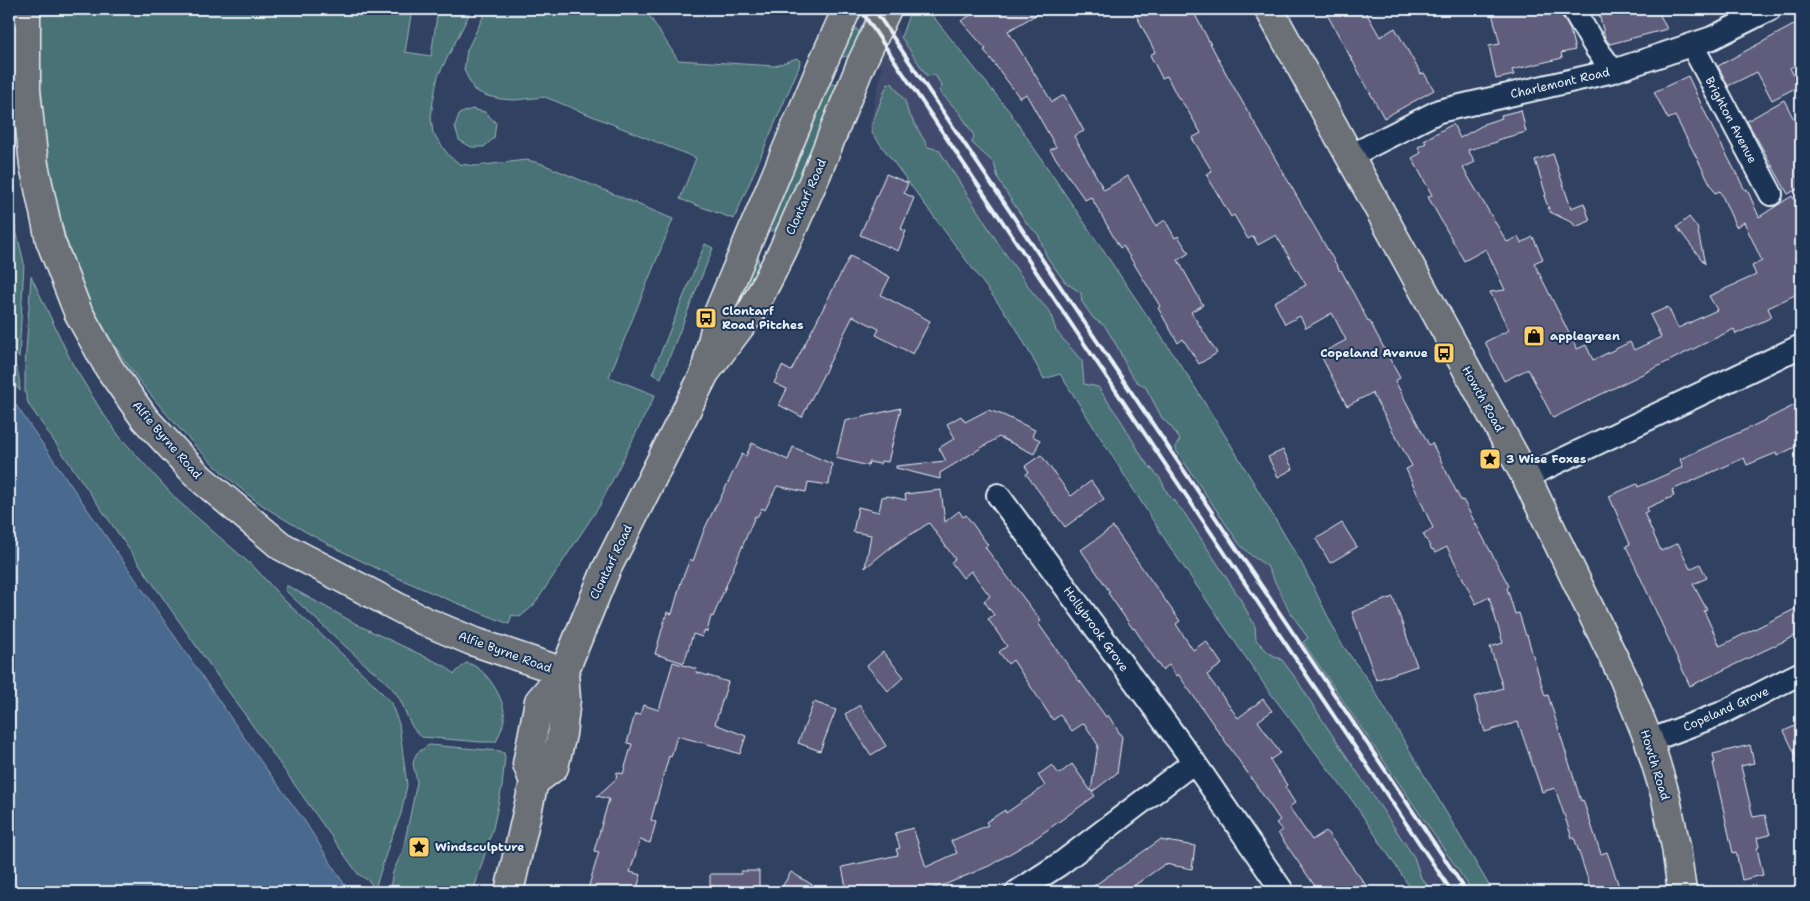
<svg xmlns="http://www.w3.org/2000/svg" width="1810" height="901" font-family="'Shantell Sans',sans-serif">
<style>
.built{fill:#424c6d}
.green{fill:#497276;stroke:#98b2b7}
.water{fill:#49698f;stroke:#899fb9}
.building{fill:#605d7b;stroke:#e8f1f8}
.lines{fill:none;stroke-linecap:round;stroke-linejoin:round}
.minor-casing{stroke:#e8f1f8;stroke-width:26}
.major-casing{stroke:#e8f1f8;stroke-width:31}
.minor{stroke:#1d3557;stroke-width:22}
.major{stroke:#6b7074;stroke-width:28}
.rail{stroke:#e8f1f8;stroke-width:4}
.labels{text-anchor:middle;dominant-baseline:central;stroke-width:4;stroke-linejoin:round;paint-order:stroke}
.street-label{font-size:12px;fill:#e8f1f8;stroke:#1d3557}
.poi-label{font-size:12px;font-weight:bold;fill:#e8f1f8;stroke:#1d3557;text-anchor:start}
</style>
<rect width="100%" height="100%" fill="#314162"/>
<filter id="ink" filterUnits="userSpaceOnUse"><feTurbulence type="fractalNoise" baseFrequency=".02" numOctaves="2"/><feDisplacementMap in="SourceGraphic" scale="10" xChannelSelector="R" yChannelSelector="G"/><feConvolveMatrix kernelMatrix="1 2 1 2 8 2 1 2 1" color-interpolation-filters="sRGB"/></filter>
<g filter="url(#ink)">
<path class="built" d="M842,9H885L901,36L911,9H927L1009,111L1186,373L1231,444L1302,564L1341,643L1370,683L1493,892H1413L1354,803L1268,690L1168,544L1060,374L1044,379L1015,326L869,128L882,68Z"/>
<path class="green" d="M40,9H412L405,52L431,56L438,9H472L438,76L433,101L431,117L433,133L449,156L460,164L476,166L526,160L540,163L673,219L609,377L655,395L600,505L540,596L533,606L520,617L512,615L509,624C426,591 344,558 268,509C235,487 205,457 178,427C145,390 114,351 92,306C57,234 42,144 39,64C38,46 40,27 40,9Z
M487,9H645L678,60L775,66L797,58L800,61L799,67L734,219L680,199L696,158L545,97L514,100L501,99L487,96L474,90L464,70L467,50Z
M911,9H927L1009,111L1186,373L1231,445L1302,564L1341,643L1370,683L1493,892H1473L1303,642L1308,638L1289,610L1267,566L1252,556L1240,545L1176,450V445L1180,440L1172,428L1162,418L1145,386L1137,382L1129,372L1118,348L1105,326L1094,319L1082,302L1081,293L1065,282L1047,257L1038,234L1028,225L1009,197L998,178L994,163L972,143L974,136L960,113L939,91L942,86L935,75L927,76L901,37Z
M850,20L863,38C857,48 852,58 840,57Z
M824,83L842,85L783,222L772,231L766,230Z
M892,83L905,101L908,112L928,147L939,150L1000,246L1033,293L1050,312L1056,331L1082,361L1084,384L1098,387L1122,422L1144,460L1160,478L1168,494L1185,514L1239,597L1255,626L1256,640L1269,653L1282,660L1297,680L1321,718L1414,857L1421,878L1434,892H1413L1354,803L1268,690L1168,544L1060,374L1044,379L1015,326L872,133V124L887,85Z
M472,109L485,112L496,123L494,138L484,147H471L459,140L455,126L459,114Z
M9,209H11L24,263L19,358L9,343Z
M705,244L713,248L661,378L652,374Z
M756,253L758,254L759,269L738,311L734,312L733,311Z
M31,276L72,363L102,412L120,437L177,500L255,568L284,600L374,684L391,703L399,724L407,785L401,814L390,841L375,889L369,881L358,874L199,650L29,405L25,393V367Z
M9,357C19,370 19,375 20,391L9,376Z
M286,586H288L360,626L447,667L454,674L466,663C485,665 507,701 504,719C503,727 499,735 496,742H481L422,737C406,726 407,707 395,692C385,679 370,669 358,658C334,636 309,613 285,590Z
M429,745L500,751L504,753L505,757L502,787L493,828L473,892H420C409,890 399,895 390,887L393,872L403,850L417,782L413,764L414,759L417,753Z"/>
<path class="water" d="M9,395L259,759L304,820L349,892H9Z"/>
<path class="building" d="M981,9H1046L1008,31L1052,102L1064,95L1084,131L1074,136L1104,190L1128,176L1156,226L1165,220L1175,238L1178,236L1189,253L1178,260L1203,305L1191,312L1217,353L1199,364L1183,339L1178,343L1158,308L1160,306L1123,246L1120,248L1091,197L1085,200L1050,150L1056,147L1026,94L1020,98L984,50L986,49L961,21Z
M1133,9H1192L1228,77L1340,271L1341,270L1368,321L1369,320L1400,378L1395,381L1429,445L1432,443L1461,501L1463,500L1509,586L1507,588L1515,614L1519,613L1526,636L1527,635L1545,696L1548,695L1581,801L1583,800L1601,854L1607,852L1621,892H1592L1574,837L1572,838L1555,788L1542,792L1518,722L1485,732L1474,697L1503,688L1490,647L1503,643L1489,597L1476,604L1447,547L1435,553L1433,549L1432,550L1423,534L1433,528L1406,469L1412,466L1372,393L1347,406L1320,354L1346,340L1332,313L1306,328L1300,316L1285,324L1274,302L1306,285L1276,235L1258,245L1253,236L1248,239L1234,215L1231,217L1206,174L1212,171L1192,138L1201,133L1185,106L1177,96L1167,76L1162,78L1150,55L1155,52L1152,46Z
M1324,9H1364L1380,37L1395,28L1421,74L1424,73L1434,90L1384,118Z
M1491,9H1560L1562,16L1570,30L1575,50L1561,53L1562,58L1512,70L1514,75L1496,79L1489,46L1500,44Z
M1598,9H1657L1667,29L1610,44L1605,38Z
M1801,21V62L1790,68L1799,86L1772,100L1757,72L1728,86L1718,66Z
M1688,76L1712,127L1745,190L1747,189L1759,217L1792,196L1801,211V292L1768,308L1772,317L1736,334L1734,329L1553,418L1528,369L1504,381L1485,342L1509,330L1490,292L1505,290L1486,249L1464,261L1428,197L1432,195L1412,158L1421,153L1418,147L1426,143L1424,140L1453,124L1460,138L1483,125V124L1502,118L1501,115L1521,110L1526,132L1497,140V142L1468,150L1475,162L1463,168L1507,242L1518,237L1521,243L1533,237L1543,259L1534,263L1577,349L1586,345L1593,360L1630,342L1634,350L1661,337L1650,315L1668,307L1678,328L1717,310L1709,296L1756,275L1752,266L1762,261L1744,222L1736,227L1720,191L1715,193L1675,116L1668,119L1654,92Z
M1784,100L1801,133V187L1788,194L1747,121Z
M1553,154L1571,208L1584,203L1590,221L1575,227L1573,223L1550,212L1544,196L1546,195L1535,160Z
M886,174L908,183L904,193L914,198L901,229L906,231L898,251L860,235Z
M1689,217L1697,227L1705,264L1677,227Z
M850,256L890,277L881,295L930,321L913,354L876,335L879,329L853,316L802,417L779,405L787,389L774,383L782,366L791,371Z
M1801,402V444L1777,456L1776,453L1747,465L1744,458L1672,490L1674,496L1647,508L1648,511L1644,513L1661,551L1678,543L1690,569L1700,564L1707,578L1693,584L1707,610L1704,611L1720,646L1801,606V633L1690,686L1626,546L1630,544L1609,496L1637,484L1638,487L1683,467L1680,459L1747,429Z
M901,408L888,462L881,461L880,464L869,462L868,466L836,458L845,421Z
M988,410L1003,415L1035,430L1032,436L1040,440L1034,454L999,437L940,473V479L896,468V466L946,461L939,448L955,438L947,424L961,416L965,422Z
M752,443L788,460L793,447L832,464L829,485L808,482L806,492L777,486L765,510L762,508L757,517L755,516L713,617L711,616L707,632L704,631L702,637L693,634L684,663L655,654L667,612L672,614L681,582L690,559L693,561L704,530L717,503H718L742,454L746,456Z
M1283,450L1293,469L1278,477L1268,457Z
M1041,455L1071,496L1091,481L1104,499L1065,527L1026,474L1029,472L1025,466Z
M941,490L945,522L959,511L963,517L966,515L988,545L985,547L1041,621L1038,623L1079,681H1080L1106,717L1108,715L1122,737L1117,773L1092,792L1095,796L1033,840L989,866L944,885L922,892H847L842,867L898,855L896,849L900,848L895,833L913,828L926,867L957,853L951,841L988,825L986,822L1005,810L1006,813L1045,786L1038,775L1052,765L1059,774L1072,764L1091,791L1098,745L1084,723L1072,731L1060,715L1053,720L1013,660L1008,664L999,652L1007,646L988,619L994,615L984,601L990,596L971,571L963,578L951,562L955,559L929,523L891,547L865,568L871,535L853,532L858,507L879,512L882,497L888,496L906,500L905,494Z
M1342,523L1357,547L1330,563L1316,539Z
M1113,527L1180,621L1176,624L1193,650L1206,641L1222,664L1207,675L1238,718L1263,699L1272,711L1258,721L1280,753L1270,760L1287,785L1285,787L1295,803L1289,807L1312,840L1326,831L1371,892H1319L1278,833L1282,830L1276,823L1280,820L1249,775L1178,674L1176,676L1169,665L1162,670L1134,628L1133,629L1108,593L1110,592L1081,550Z
M1393,597L1417,666L1376,680L1352,612Z
M883,652L904,677L888,691L867,666Z
M673,662L697,669L696,672L728,682L715,724L746,736L740,754L715,746L677,736L671,757L669,756L651,820L656,822L650,843L640,840L630,872L641,875L636,892H587L599,852L594,851L609,799L597,796L616,779L617,772L623,774L632,744L627,743L635,714L640,715L643,705L659,710Z
M814,702L836,710L820,751L798,743Z
M860,705L886,746L871,755L845,714Z
M1801,723V766L1784,731Z
M1750,745L1754,763L1741,766L1753,817L1765,815L1770,835L1757,838L1759,847L1757,848L1763,875L1742,880L1736,852L1733,853L1713,763H1715L1713,754Z
M1160,840L1195,846L1192,869L1165,864L1125,892H1085Z
M741,871H759V892H710V874H741Z
M791,872L824,892H779Z"/>
<g class="lines">
<g class="minor-casing">
<path id="minor" d="M1573,9L1596,48L1613,71
M1692,45L1771,194
M1350,156L1439,111L1613,71L1712,38L1770,9
M1526,477L1801,346
M998,495L1194,762L1283,892
M1649,741L1720,714L1801,673
M1017,892L1060,864L1194,762"/>
</g>
<g class="major-casing">
<path id="major" d="M26,9V90L34,165L50,240L78,312L109,368L145,419L200,478L281,546L422,620L472,641L564,672
M1269,9L1526,477L1623,677L1649,741L1665,794L1676,847L1682,892
M707,364L719,311L824,60L847,9
M534,782L554,767L562,734L566,699L564,672
M509,892L534,782L527,764L539,701L564,672L606,570L705,373L752,311L783,250L817,173L861,64L887,9"/>
</g>
<use href="#minor" class="minor"/>
<use href="#major" class="major"/>
<path class="rail" d="M860,9L1452,892
M874,9L1467,892"/>
</g>
</g>
<defs>
<g id="bus-square" transform="scale(1.125)"><rect x="-9" y="-9" width="18" height="18" rx="4" fill="#ffd166" stroke="#1d3557"/><path d="M-5-6H5V4H4V6H2V4H-2V6H-4V4H-5ZM-3.5-4V0h7V-4ZM-3.5 1.2v1.5H-2V1.2ZM2 1.2v1.5H3.5V1.2Z" fill="#111"/></g>
<g id="shop-square" transform="scale(1.125)"><rect x="-9" y="-9" width="18" height="18" rx="4" fill="#ffd166" stroke="#1d3557"/><path d="M-5-2.5h2.3a2.7 3.5 0 0 1 5.4 0H5L5.5 6h-11ZM-1.5-2.5h3a1.5 2.3 0 0 0-3 0Z" fill="#111"/></g>
<g id="sight-square" transform="scale(1.125)"><rect x="-9" y="-9" width="18" height="18" rx="4" fill="#ffd166" stroke="#1d3557"/><path d="M0-6L1.8-2.2L6-1.7L2.9 1.2L3.7 5.4L0 3.3L-3.7 5.4L-2.9 1.2L-6-1.7L-1.8-2.2Z" fill="#111"/></g>
</defs>
<g fill-rule="evenodd">
<use href="#bus-square" x="706" y="318"/>
<use href="#shop-square" x="1534" y="336"/>
<use href="#bus-square" x="1444" y="353"/>
<use href="#sight-square" x="1490" y="459"/>
<use href="#sight-square" x="419" y="847"/>
</g>
<g class="labels">
<g class="street-label">
<text transform="translate(1560 83) rotate(-13)">Charlemont Road</text>
<text transform="translate(1731 120) rotate(62)">Brighton Avenue</text>
<text transform="translate(806 197) rotate(-66)">Clontarf Road</text>
<text transform="translate(1483 399) rotate(61)">Howth Road</text>
<text transform="translate(167 440) rotate(49)">Alfie Byrne Road</text>
<text transform="translate(611 562) rotate(-64)">Clontarf Road</text>
<text transform="translate(1096 629) rotate(54)">Hollybrook Grove</text>
<text transform="translate(505 652) rotate(20)">Alfie Byrne Road</text>
<text transform="translate(1726 709) rotate(-24)">Copeland Grove</text>
<text transform="translate(1655 765) rotate(73)">Howth Road</text>
</g>
<g class="poi-label">
<text x="722" y="311">Clontarf<tspan x="722" dy="14">Road Pitches</tspan></text>
<text x="1550" y="336">applegreen</text>
<text x="1428" y="353" text-anchor="end">Copeland Avenue</text>
<text x="1506" y="459">3 Wise Foxes</text>
<text x="435" y="847">Windsculpture</text>
</g>
</g>
<rect width="1810" height="901" fill="none" stroke="#1d3557" stroke-width="30"/>
<rect x="15" y="15" width="1780" height="871" fill="none" stroke="#e8f1f8" stroke-width="2" filter="url(#ink)"/>
</svg>
